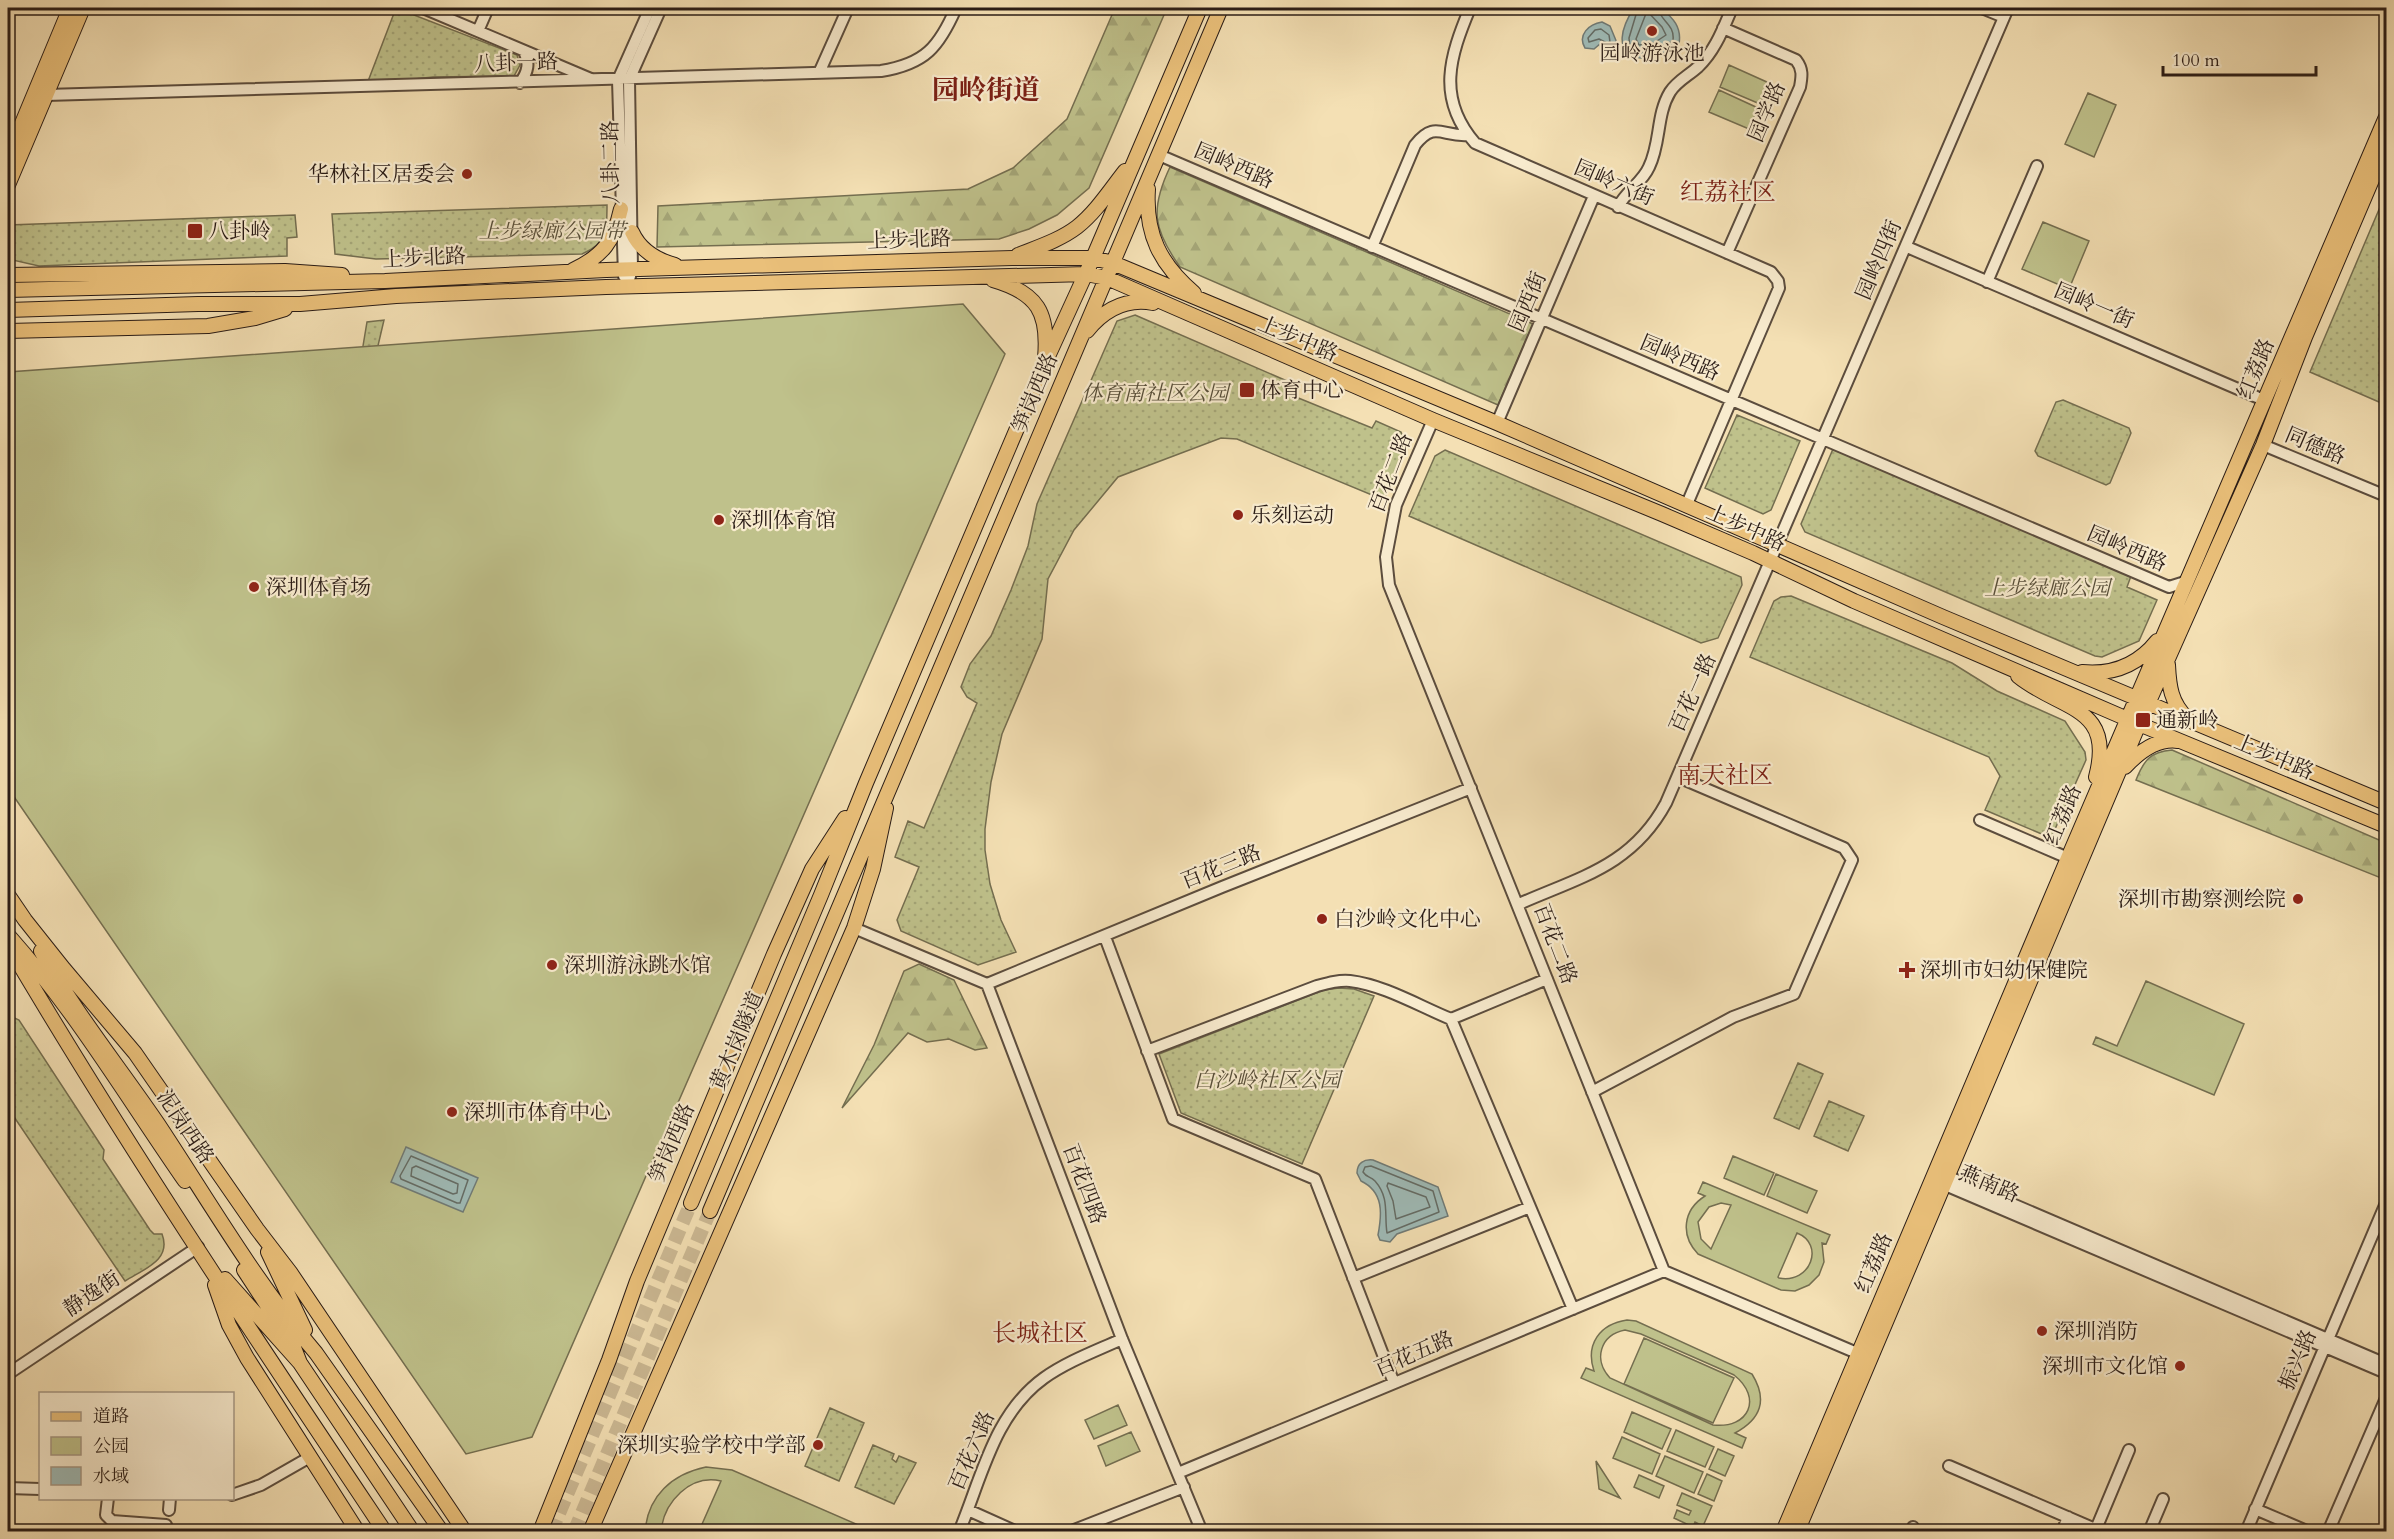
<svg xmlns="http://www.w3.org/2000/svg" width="2394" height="1539" font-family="Cardo,'Noto Serif SC',serif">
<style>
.green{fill:url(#green-dots);stroke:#746e50;stroke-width:1.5}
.forest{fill:url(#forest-firs);stroke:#746e50;stroke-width:1.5}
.pitch{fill:#bfc18b;stroke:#746e50;stroke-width:1.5;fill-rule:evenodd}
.water{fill:#9fbbb7;stroke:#707b77;stroke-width:1.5}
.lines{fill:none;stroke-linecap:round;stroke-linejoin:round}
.shore{stroke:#646c66;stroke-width:1.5}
.major-tunnel{stroke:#ccb994;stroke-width:14;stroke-dasharray:14 7;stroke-linecap:butt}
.minor-casing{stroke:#5c4d3e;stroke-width:14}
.major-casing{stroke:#2a1c16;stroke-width:16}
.minor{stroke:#f8ebce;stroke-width:10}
.major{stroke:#eac07a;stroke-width:14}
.poi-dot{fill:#8f2418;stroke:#f8ebce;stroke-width:2}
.labels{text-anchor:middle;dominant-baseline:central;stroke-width:4.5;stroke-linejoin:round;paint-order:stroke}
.poi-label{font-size:21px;fill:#2a1c16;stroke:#f8ebce;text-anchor:start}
.street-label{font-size:21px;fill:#2a1c16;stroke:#f8ebce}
.park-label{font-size:21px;font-style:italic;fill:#574e39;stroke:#f8ebce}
.quarter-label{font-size:24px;fill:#7a1f14;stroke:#f8ebce}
.district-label{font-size:27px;font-weight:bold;fill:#7a1f14;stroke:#f8ebce}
</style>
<defs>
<pattern id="green-dots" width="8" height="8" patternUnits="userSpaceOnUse" patternTransform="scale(1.5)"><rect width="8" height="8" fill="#bfc18b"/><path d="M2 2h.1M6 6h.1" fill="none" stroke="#a4a577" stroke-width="1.8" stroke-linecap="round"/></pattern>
<pattern id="forest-firs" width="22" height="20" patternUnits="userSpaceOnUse" patternTransform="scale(1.5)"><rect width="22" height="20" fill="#bfc18b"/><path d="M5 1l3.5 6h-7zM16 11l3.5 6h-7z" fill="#a4a577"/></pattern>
</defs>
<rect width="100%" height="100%" fill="#f4e0b4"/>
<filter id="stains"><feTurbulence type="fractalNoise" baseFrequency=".00333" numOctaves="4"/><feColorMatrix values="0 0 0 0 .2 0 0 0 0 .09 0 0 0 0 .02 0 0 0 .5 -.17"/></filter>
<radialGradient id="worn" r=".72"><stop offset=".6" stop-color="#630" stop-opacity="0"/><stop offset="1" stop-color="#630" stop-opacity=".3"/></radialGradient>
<path class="green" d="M396,8L517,55L520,65L514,76L433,77L367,84Z
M2386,193V405L2310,372Z
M607,205C607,230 608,243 582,254L376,259L335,254L332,214Z
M295,215L297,237L287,238V256L39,266L8,259V225Z
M1135,315L1294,384L1291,395L1372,428L1376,421L1401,432L1406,445L1384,500L1237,439L1221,438L1118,477L1074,530L1048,579L1042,639L1002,734L991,782L985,829V850L990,884L1001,920L1016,952L978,965L901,931L897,920L919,867L895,857L908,821L924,828L977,703L967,697L961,687L970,664L991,636L1011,590L1028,546L1037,504L1117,321Z
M384,320L377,350L364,354L363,346L367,322Z
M2063,400L2129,428L2131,433L2110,483L2106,485L2038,456L2035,451L2056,402Z
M1737,415L1800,441L1771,510L1763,514L1705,488Z
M1833,449L2131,576L2127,587L2157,600L2139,641L2102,657L2095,656L1805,532L1801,524Z
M1445,450L1741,577L1742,585L1718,638L1701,643L1409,516L1435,456Z
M1791,596L1952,663L1997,691L2065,721L2085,752L2086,760L2051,838L1985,810L2000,776L1989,757L1750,657L1774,601L1781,597Z
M1339,988L1354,989L1374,996L1302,1164L1181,1113L1159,1054L1324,990Z
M8,1015L19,1020L104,1150L103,1159L150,1230L154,1234H162C172,1260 144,1269 125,1281L8,1108Z
M1798,1063L1823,1074L1799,1129L1774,1118Z
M1829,1101L1864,1116L1848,1151L1814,1136Z
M830,1408L864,1423L839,1481L805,1466Z
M873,1445L894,1454L892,1459L896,1462L899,1456L916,1463L894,1504L855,1487Z"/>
<path class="forest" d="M1115,8H1167L1089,188L1057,215L1029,229L999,239L657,247L658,206L968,189L1013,168L1067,119Z
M1170,167L1533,324L1498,405L1180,267C1153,229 1150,209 1170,167Z
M2172,750L2386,843V880L2136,780C2144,760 2150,752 2172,750Z
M919,964L954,980L987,1048L975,1050L949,1039L927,1042L908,1033L842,1108L874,1045L904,971Z"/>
<path class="pitch" d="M1729,65L1769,83L1760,104L1720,87Z
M1719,90L1758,108L1749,129L1709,112Z
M2088,93L2116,105L2094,157L2065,144Z
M2043,222L2089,241L2069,289L2022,269Z
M963,304L1005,354L532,1437L466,1454L8,788V372Z
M2146,981L2244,1024L2214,1095L2093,1044L2096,1037L2117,1046Z
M1733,1156L1774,1173L1764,1195L1724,1178Z
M1776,1174L1817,1191L1807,1213L1767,1196Z
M1703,1182L1830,1235L1826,1244L1822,1243L1824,1262L1819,1275L1809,1285L1795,1291L1781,1290L1698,1254C1680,1235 1683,1210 1705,1196L1698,1193ZM1721,1203L1731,1205L1711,1249L1701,1239L1698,1222L1709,1207ZM1797,1233C1825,1244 1811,1284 1779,1278L1778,1277Z
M1627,1320L1636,1321L1752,1374C1768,1400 1761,1419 1735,1433L1746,1438L1742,1448L1581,1378L1586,1368L1594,1371C1585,1344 1600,1324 1627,1320ZM1625,1330L1641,1334L1734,1375C1763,1398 1749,1429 1713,1425L1610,1378C1593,1360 1600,1335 1625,1330Z
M1644,1338L1734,1378L1713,1423L1624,1384Z
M1118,1405L1127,1425L1094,1439L1085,1420Z
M1632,1412L1671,1429L1662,1449L1624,1432Z
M1676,1430L1714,1447L1705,1467L1667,1451Z
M1131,1432L1140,1451L1106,1466L1098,1446Z
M1622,1437L1660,1454L1652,1474L1613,1458Z
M1718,1449L1734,1456L1725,1476L1709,1469Z
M1665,1456L1703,1472L1694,1493L1656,1476Z
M1596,1461L1620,1498L1599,1489Z
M706,1467L732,1470L872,1531H699L721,1481C690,1474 664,1502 661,1531H645C648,1496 672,1474 706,1467Z
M1707,1474L1722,1481L1714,1501L1698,1494Z
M1639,1475L1664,1486L1659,1498L1634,1487Z
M1682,1493L1712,1506L1703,1526L1695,1522L1693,1527L1674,1518L1677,1510L1689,1515L1691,1511L1677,1505Z"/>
<path class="water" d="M1634,8H1661C1673,18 1682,27 1679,44C1638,73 1603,55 1634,8Z
M1602,22L1610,26L1617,43L1615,49L1608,55L1601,52L1600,44L1594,49L1585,48C1577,35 1589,24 1602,22Z
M406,1147L478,1178L463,1212L391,1182Z
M1373,1160L1438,1187L1448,1216L1397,1234L1390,1242L1380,1240L1378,1235C1382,1214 1384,1192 1361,1181L1357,1173C1357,1163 1364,1159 1373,1160Z"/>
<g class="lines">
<path class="shore" d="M1638,8L1629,38L1630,48C1644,58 1662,50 1673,40C1675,24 1660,21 1658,8
M1647,11L1662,27L1666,35L1654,43L1639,45L1636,39Z
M1601,29L1609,35L1610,42L1607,43L1599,39L1589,42L1588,38L1595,30Z
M411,1156L468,1180L460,1203H457L401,1179L400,1176Z
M416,1166L458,1184L457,1193L453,1194L411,1176L412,1168Z
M1371,1166L1433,1191L1439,1212L1387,1233C1384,1215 1390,1198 1375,1181C1370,1176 1367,1178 1363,1172L1365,1167Z
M1388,1183L1426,1197L1430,1207L1396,1219L1393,1201L1387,1186Z"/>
<path class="major-tunnel" d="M551,1532L691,1203
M574,1532L710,1211"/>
<g class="minor-casing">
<path id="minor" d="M423,8L591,79
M1470,8C1450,56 1436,98 1475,143L1771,272L1778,281L1779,288L1687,504
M1982,8L2004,17
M1723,28L1796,60C1803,69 1802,76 1800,87L1727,253
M478,31L488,8
M819,73L848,8
M520,83C528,72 530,63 524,51
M46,95L881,71C925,64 939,47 956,8
M1159,155L2169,587L2188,581
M1618,207C1626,191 1642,183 1649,167C1661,143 1656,115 1670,92C1677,81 1688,76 1698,67C1715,51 1723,29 1732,8
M1372,247L1415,145C1435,120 1442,137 1468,135
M1907,247L2266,401
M624,276L618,80L650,8
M1987,282L2037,166
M627,287L632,269L629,80L661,8
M1433,420L1396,505L1386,557L1389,585L1664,1271L1864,1356
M1497,423L1594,196
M2263,445L2386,496
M1980,820L2068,858
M1519,904C1580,877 1632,866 1666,803L2008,8
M854,928L987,984L1122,1339L1202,1532
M1105,937L1173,1119L1315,1179L1394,1383
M987,984L1222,887L1471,788
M1451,1019L1547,979
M1147,1051L1317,986C1328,983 1338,980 1350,981C1384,985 1419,1006 1451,1019L1573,1309
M1592,1092L1733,1017L1794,994L1852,860L1844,848L1678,777
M1943,1176H1947L2386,1364
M1938,1182L2386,1373
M1353,1278L1530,1207
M8,1374L198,1247
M1949,1466L2102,1532
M1178,1473L1664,1271
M8,1488L40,1489
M232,1495L261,1485L310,1457
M108,1498L106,1515L112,1521L166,1525
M2255,1509L2309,1532
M169,1510L170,1498
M968,1510L1017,1532
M2096,1529L2129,1450
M959,1532C982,1477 994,1414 1044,1378C1068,1361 1096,1351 1122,1339
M1069,1532L1184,1487
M1911,1532L1913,1527
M2062,1532L2068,1517
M2149,1532L2163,1499
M2246,1532L2386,1203
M2328,1532L2386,1398"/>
</g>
<g class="major-casing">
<path id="major" d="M8,157L70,8
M8,185L83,8
M1148,189C1145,234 1160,264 1194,293
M632,232C640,250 657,260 675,265
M1018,255C1038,247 1060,240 1077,227C1096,212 1110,190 1125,171
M573,270C603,256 614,241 621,209
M8,275L285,271L342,275
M993,280C1038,293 1049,313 1045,358
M8,290L385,281L606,270L1012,258H1093L1113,263L1497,423L1943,617L2386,803
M8,310L198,304H300L396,296L606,287L1086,274L1107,278L1433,420L1662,514L1753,553L1854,601L2139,724L2386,826
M8,331L208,326L255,318L285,309
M1087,331C1104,310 1126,298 1153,303
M2168,665C2169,686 2171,703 2187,718
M2082,672C2113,675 2138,665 2157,641
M2018,676C2061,711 2115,705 2096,777
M2125,767C2139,752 2157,738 2178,741
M8,895L25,920L64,969L135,1053L257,1229L290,1272L465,1532
M8,935C75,1010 128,1099 185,1181
M8,945C126,1145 256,1339 385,1532
M41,951C73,1010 120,1068 158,1124C209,1201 256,1283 316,1353L442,1532
M691,1203L821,895L866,783L1044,365L1093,258L1200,8
M710,1211L1221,8
M268,1252L305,1330
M244,1270L293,1345L300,1363
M225,1279L300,1363L413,1532
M215,1285L229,1325L247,1358L358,1532
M540,1532L609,1360L637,1281L774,954L812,869L845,818
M590,1532L854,928L873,869L886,808
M1783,1532L2068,858L2386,117
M1797,1532L2139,724L2263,445L2305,337L2386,147"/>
</g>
<use href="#minor" class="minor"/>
<use href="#major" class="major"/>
</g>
<g class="poi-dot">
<circle cx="1652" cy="31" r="6"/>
<circle cx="467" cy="174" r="6"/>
<rect x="187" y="223" width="16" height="16" rx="3"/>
<rect x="1239" y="382" width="16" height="16" rx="3"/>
<circle cx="1238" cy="515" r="6"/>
<circle cx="719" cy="520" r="6"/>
<circle cx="254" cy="587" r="6"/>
<rect x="2135" y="712" width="16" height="16" rx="3"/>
<circle cx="2298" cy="899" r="6"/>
<circle cx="1322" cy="919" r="6"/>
<circle cx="552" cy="965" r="6"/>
<path d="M1904 961h6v6h6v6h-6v6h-6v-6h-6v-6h6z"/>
<circle cx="452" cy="1112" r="6"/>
<circle cx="2042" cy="1331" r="6"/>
<circle cx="2180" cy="1366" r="6"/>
<circle cx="818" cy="1445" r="6"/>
</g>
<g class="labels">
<g class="poi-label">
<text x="1652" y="53" text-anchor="middle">园岭游泳池</text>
<text x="455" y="174" text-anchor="end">华林社区居委会</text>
<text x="208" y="231">八卦岭</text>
<text x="1260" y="390">体育中心</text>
<text x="1250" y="515">乐刻运动</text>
<text x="731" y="520">深圳体育馆</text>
<text x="266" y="587">深圳体育场</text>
<text x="2156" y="720">通新岭</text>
<text x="2286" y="899" text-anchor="end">深圳市勘察测绘院</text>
<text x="1334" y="919">白沙岭文化中心</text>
<text x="564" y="965">深圳游泳跳水馆</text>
<text x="1920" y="970">深圳市妇幼保健院</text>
<text x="464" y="1112">深圳市体育中心</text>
<text x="2054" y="1331">深圳消防</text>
<text x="2168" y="1366" text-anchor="end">深圳市文化馆</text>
<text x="806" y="1445" text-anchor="end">深圳实验学校中学部</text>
</g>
<g class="street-label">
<text transform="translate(516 63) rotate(-2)">八卦一路</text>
<text transform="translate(1767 112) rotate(-67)">园学路</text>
<text transform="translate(611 162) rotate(-91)">八卦二路</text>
<text transform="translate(1234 166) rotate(23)">园岭西路</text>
<text transform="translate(1614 183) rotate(23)">园岭六街</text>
<text transform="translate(909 240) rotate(-2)">上步北路</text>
<text transform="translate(424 258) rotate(-3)">上步北路</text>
<text transform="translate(1879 260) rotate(-67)">园岭四街</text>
<text transform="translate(1528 302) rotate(-67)">园西街</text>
<text transform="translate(2094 306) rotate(23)">园岭一街</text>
<text transform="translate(1298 339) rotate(23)">上步中路</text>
<text transform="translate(1680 358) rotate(23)">园岭西路</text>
<text transform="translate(2256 369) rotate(-67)">红荔路</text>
<text transform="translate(1035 393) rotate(-67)">笋岗西路</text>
<text transform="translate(2315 446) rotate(23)">同德路</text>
<text transform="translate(1391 473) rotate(-69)">百花二路</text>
<text transform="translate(1746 528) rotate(24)">上步中路</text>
<text transform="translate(2127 549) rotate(23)">园岭西路</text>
<text transform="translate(1693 693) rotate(-66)">百花一路</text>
<text transform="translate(2274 757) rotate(23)">上步中路</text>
<text transform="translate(2063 815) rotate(-67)">红荔路</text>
<text transform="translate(1221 867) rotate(-22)">百花三路</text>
<text transform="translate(1555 944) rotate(69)">百花二路</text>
<text transform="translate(737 1041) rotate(-67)">黄木岗隧道</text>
<text transform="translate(185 1127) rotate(56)">泥岗西路</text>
<text transform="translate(672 1143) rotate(-67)">笋岗西路</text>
<text transform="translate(1084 1184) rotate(69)">百花四路</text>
<text transform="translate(1989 1184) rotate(23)">燕南路</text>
<text transform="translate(1874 1263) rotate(-67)">红荔路</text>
<text transform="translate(92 1294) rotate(-34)">静逸街</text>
<text transform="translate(1414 1354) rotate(-23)">百花五路</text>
<text transform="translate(2298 1360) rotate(-67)">振兴路</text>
<text transform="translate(972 1451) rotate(-67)">百花六路</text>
</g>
<g class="park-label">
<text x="552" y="231">上步绿廊公园带</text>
<text x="1155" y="393">体育南社区公园</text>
<text x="2047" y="588">上步绿廊公园</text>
<text x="1267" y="1080">白沙岭社区公园</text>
</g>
<g class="quarter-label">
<text x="1728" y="192">红荔社区</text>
<text x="1725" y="775">南天社区</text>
<text x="1040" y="1333">长城社区</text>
</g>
<g class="district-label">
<text x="986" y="90">园岭街道</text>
</g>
</g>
<rect width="2394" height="1539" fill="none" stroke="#f4e0b4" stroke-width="30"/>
<rect x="9" y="9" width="2376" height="1521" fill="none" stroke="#2a1c16" stroke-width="3"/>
<rect x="15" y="15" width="2364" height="1509" fill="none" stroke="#2a1c16" stroke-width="1.5"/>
<rect x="39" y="1392" width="195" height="108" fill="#f8ebce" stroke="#a69884" stroke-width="1.5"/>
<rect x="51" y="1412" width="30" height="9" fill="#eac07a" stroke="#a69884" stroke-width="1.5"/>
<text x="93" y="1422" font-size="18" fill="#2a1c16">道路</text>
<rect x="51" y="1437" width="30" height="18" fill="#bfc18b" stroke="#a69884" stroke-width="1.5"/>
<text x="93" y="1452" font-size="18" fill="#2a1c16">公园</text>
<rect x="51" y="1467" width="30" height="18" fill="#9fbbb7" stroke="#a69884" stroke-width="1.5"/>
<text x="93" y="1482" font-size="18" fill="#2a1c16">水域</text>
<path d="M2163 66v9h153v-9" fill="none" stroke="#2a1c16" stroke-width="3"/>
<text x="2172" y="66" font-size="18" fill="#2a1c16" stroke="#f8ebce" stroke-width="4.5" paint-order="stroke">100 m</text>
<rect width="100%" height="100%" filter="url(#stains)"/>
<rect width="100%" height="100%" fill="url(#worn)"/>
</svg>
